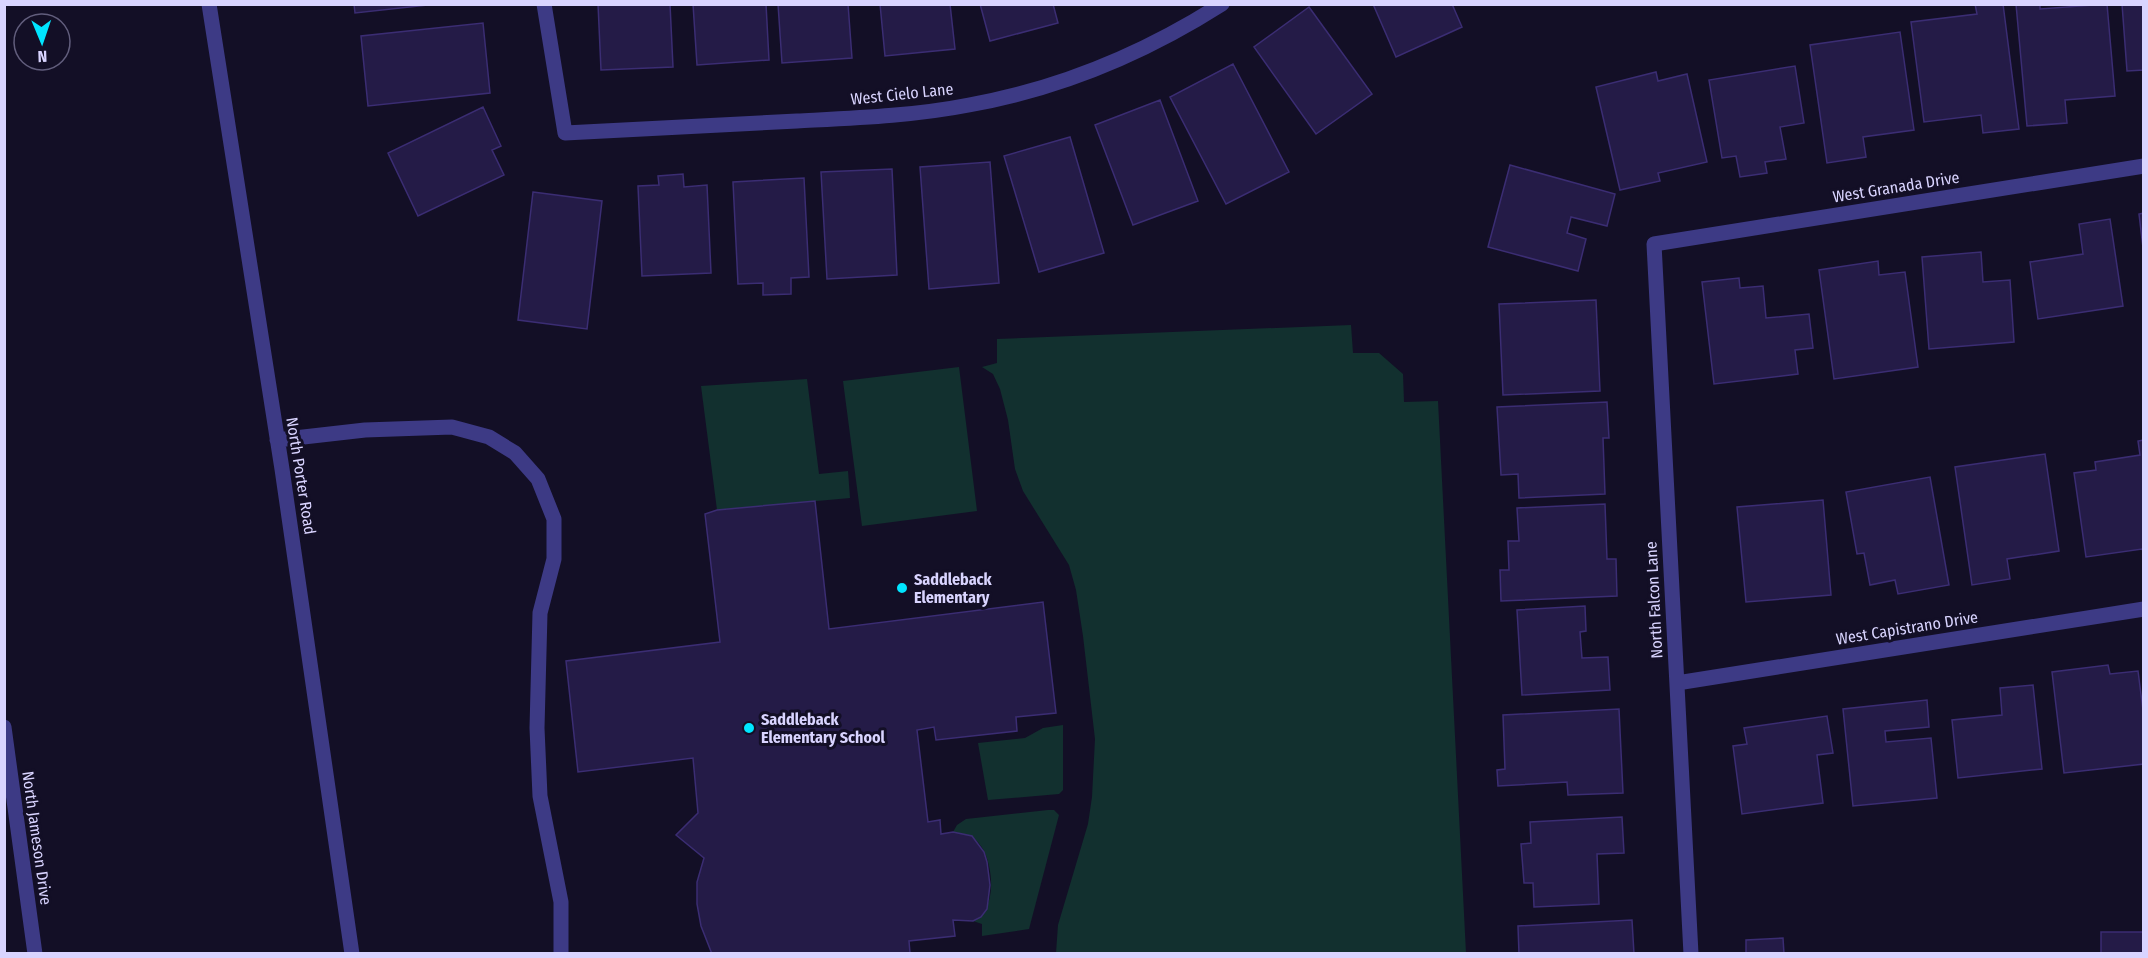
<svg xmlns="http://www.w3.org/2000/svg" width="2148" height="958" font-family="'Fira Sans Condensed',sans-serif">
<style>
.green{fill:#12302f}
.building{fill:#241b47;stroke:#3b2d73;stroke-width:1.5}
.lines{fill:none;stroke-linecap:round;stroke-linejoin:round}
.minor{stroke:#3d3a85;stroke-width:15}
.poi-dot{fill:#00e5ff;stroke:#130f26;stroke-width:2}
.labels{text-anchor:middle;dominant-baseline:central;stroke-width:6;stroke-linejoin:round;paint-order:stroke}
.street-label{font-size:16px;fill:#d9d4ff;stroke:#130f26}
.poi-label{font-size:16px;font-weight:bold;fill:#d9d4ff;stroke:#130f26;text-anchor:start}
</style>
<rect width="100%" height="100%" fill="#130f26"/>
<path class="green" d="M1351,325L1353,353H1379L1403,374L1404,402L1438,401L1466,953H1056L1058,925L1088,824L1092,797L1095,739L1083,636L1076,590L1069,565L1023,491L1015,469L1008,420L1000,389L993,374L982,367L997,363V339Z
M959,367L977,511L862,526L843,381Z
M807,379L819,474L848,471L850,498L717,510L701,386Z
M1063,725V790L1059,794L988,800L978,743L1025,738L1043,728Z
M1048,810H1054L1059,815L1029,929L982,936V924L973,921C996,910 994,872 984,851C981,845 976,840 972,836L953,832L957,825L966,819Z"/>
<path class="building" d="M354,4H437L355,13Z
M598,4H670L673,67L601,70Z
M693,4H766L769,60L697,65Z
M778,4H848L852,58L782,63Z
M880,4H950L955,49L885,56Z
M980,4H1053L1058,23L990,41Z
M1373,4H1452L1462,27L1396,57Z
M1975,4H2003L2019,129L1983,133L1981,115L1924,122L1911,22L1977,14Z
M2016,4H2040V9L2107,4L2115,96L2065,100L2067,123L2027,126Z
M2122,4H2144V70L2127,71Z
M1309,7L1372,94L1316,134L1254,47Z
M483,23L490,93L368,106L361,36Z
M1900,32L1914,130L1863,137L1866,157L1827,163L1810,45Z
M1233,64L1289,172L1226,204L1170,97Z
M1795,66L1804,123L1780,127L1786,159L1765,162L1767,173L1740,177L1736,156L1722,158L1709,80Z
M1656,72L1658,81L1687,74L1707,162L1658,173L1660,181L1620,190L1596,87Z
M1160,100L1198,201L1133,225L1095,125Z
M483,107L501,146L492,150L504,175L418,216L388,153Z
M1070,137L1104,253L1039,272L1004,156Z
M990,162L999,283L929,289L920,167Z
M1510,165L1615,194L1607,226L1571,217L1567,233L1586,239L1578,271L1488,247Z
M892,169L897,275L827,279L821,172Z
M683,174L684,187L707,185L711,273L642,276L638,186L659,185L658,176Z
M804,178L809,277L791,278V294L763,295V283L738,284L733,182Z
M533,192L602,201L587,329L518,320Z
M2144,213V256L2139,214Z
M2110,219L2123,306L2038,319L2030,262L2083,254L2079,224Z
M1981,252L1983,282L2010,280L2014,342L1929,349L1922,257Z
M1878,261L1879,275L1905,272L1918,367L1834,379L1819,270Z
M1739,278L1740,288L1763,286L1766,318L1809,314L1813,348L1795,350L1798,374L1714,384L1702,282Z
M1596,300L1600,391L1503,395L1499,304Z
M1607,402L1609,438H1603L1605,494L1519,498L1518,474L1501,475L1497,407Z
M2144,440V553L2142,549L2086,557L2074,473L2096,470L2095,462L2140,455L2138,441Z
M2045,454L2059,551L2007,559L2010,579L1972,585L1955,467Z
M1930,477L1949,585L1898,594L1895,580L1870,585L1864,553L1857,554L1846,492Z
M1823,500L1831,595L1746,602L1737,507Z
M815,501L829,629L1043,602L1056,713L1016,717L1017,731L936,740L934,727L917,730L928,822L940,820L941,834L953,832L972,836L984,852L987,862L990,885L987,909L981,917L973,921L953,920L955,936L909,941L910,953L914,954H712L701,926L697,904V882L704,858L676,835L698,813L693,758L578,772L566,661L720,642L705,514L717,510Z
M1605,504L1607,559H1616L1617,596L1501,601L1500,570H1509L1508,541H1519L1517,508Z
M1585,606L1586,631L1580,632L1582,658L1608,657L1610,690L1522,695L1517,610Z
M2108,665L2110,674L2138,671L2144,718V764L2064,773L2052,672Z
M2033,685L2042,769L1958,778L1952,720L2002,715L2000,688Z
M1927,700L1929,727L1885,731L1886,742L1931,738L1937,798L1853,806L1843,709Z
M1619,709L1623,793L1568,795L1567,782L1498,786L1497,770L1505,769L1503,715Z
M1827,716L1833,753L1817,755L1823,803L1742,814L1733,746L1747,744L1744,728Z
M1622,817L1624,853L1597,854L1599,904L1534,907L1533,883H1524L1521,844L1531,843L1530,822Z
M1632,920L1634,954H1519L1518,926Z
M2101,932H2144V954H2101Z
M1783,938L1784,954H1746V940Z"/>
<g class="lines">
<path class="minor" d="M209,4L282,469L352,954
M544,4L565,133C643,129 720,125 797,121C855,118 913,116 969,105C1059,89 1145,53 1222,4
M277,440L365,430L452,427L489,437L515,453L538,479L554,519V559L540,613L537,728L540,796L561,902V954
M1677,683L2144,609
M4,727L35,954
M1691,954L1654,244L2144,166"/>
</g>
<g class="poi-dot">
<circle cx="902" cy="588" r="6"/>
<circle cx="749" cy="728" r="6"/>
</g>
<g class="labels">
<g class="street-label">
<text transform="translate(902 94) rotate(-6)">West Cielo Lane</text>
<text transform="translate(1896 187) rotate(-9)">West Granada Drive</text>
<text transform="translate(301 476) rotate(81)">North Porter Road</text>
<text transform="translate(1654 600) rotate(-93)">North Falcon Lane</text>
<text transform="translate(1907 628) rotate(-9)">West Capistrano Drive</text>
<text transform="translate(37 838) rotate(82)">North Jameson Drive</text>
</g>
<g class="poi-label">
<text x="914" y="579">Saddleback<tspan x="914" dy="18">Elementary</tspan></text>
<text x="761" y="719">Saddleback<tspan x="761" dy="18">Elementary School</tspan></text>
</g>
</g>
<rect width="2148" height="958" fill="none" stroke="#d9d4ff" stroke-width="12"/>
<g transform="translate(42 42) rotate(178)"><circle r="28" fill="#130f26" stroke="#625e7d" stroke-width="1.5"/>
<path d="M0-4.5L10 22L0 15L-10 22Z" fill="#00e5ff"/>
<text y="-9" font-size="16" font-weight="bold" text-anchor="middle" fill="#d9d4ff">N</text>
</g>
</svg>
